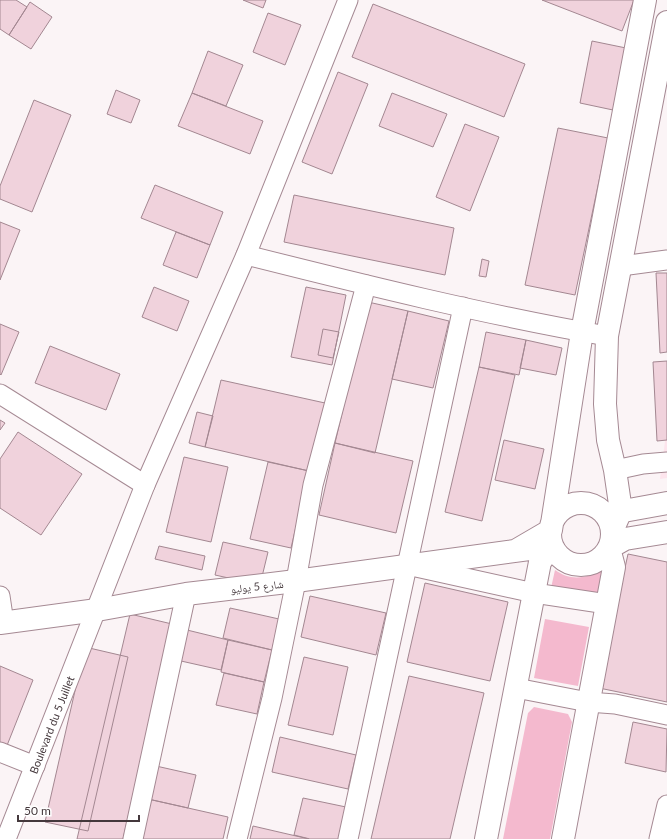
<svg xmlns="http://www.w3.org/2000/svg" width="667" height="839" font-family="Lato,'Noto Naskh Arabic',sans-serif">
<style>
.built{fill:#fde5ed}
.green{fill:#f4b9ce}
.building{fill:#f0d2dc;stroke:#a38791}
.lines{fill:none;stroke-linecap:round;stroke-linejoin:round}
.street-casing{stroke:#a58993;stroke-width:21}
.secondary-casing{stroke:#a58993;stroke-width:24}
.street{stroke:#fff;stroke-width:19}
.secondary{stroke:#fff;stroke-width:22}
.labels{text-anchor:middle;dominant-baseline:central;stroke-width:4;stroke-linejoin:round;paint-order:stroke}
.street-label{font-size:11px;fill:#44383c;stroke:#fff}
</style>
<rect width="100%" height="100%" fill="#fbf4f6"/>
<path class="built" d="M667,426V478L660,479Z"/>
<path class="green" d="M605,568L599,595L551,588L555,570C572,582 588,578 605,568Z
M545,619L589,627L578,686L534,678Z
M534,707L568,714L572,722L550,839H503L528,713Z"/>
<path class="building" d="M0,0H16L27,7L9,35L0,29Z
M243,0H266L263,8Z
M542,0H634L622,31Z
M30,2L52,17L31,49L9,35Z
M373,4L525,64L504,117L352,57Z
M268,13L301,25L285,65L253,52Z
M592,41L626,48L613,110L580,103Z
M208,51L243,65L226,106L192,93Z
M338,72L368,84L332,174L302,162Z
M116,90L140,100L131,123L107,114Z
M192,93L263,121L250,154L178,126Z
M392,93L447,114L433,147L379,126Z
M34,100L71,115L32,212L0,199V186Z
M465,124L499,137L470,211L436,197Z
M558,128L608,138L575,295L525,285Z
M155,185L223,212L210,245L141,218Z
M294,195L454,228L445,275L284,242Z
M0,222L20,230L0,280Z
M176,232L210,245L197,278L163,265Z
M482,259L489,261L486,277L479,276Z
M656,273H667V352L660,353Z
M154,287L189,301L177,331L142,317Z
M306,287L346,295L332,365L291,357Z
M368,302L408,311L375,453L335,443Z
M408,311L449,321L433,388L392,379Z
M0,324L19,332L1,375L0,374Z
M323,329L339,332L333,358L318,355Z
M486,332L526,340L519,375L479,367Z
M526,340L562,348L556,375L520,368Z
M50,346L120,374L106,410L35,383Z
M667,361V440L657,441L653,362Z
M479,367L515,375L482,521L445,512Z
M221,380L325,403L309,471L205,447Z
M197,412L213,416L205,447L189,443Z
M0,420L5,423L0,430Z
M18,432L82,474L41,535L0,508V459Z
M504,440L544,449L535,489L495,480Z
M335,443L413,461L396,533L319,515Z
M184,457L228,467L211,542L166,532Z
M268,462L309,471L291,548L250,539Z
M223,542L268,552L260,585L215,575Z
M159,546L205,556L202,570L155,559Z
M628,554L667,562V702L599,688Z
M425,583L508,602L490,681L407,662Z
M310,596L386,613L376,655L301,637Z
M230,608L279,619L272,650L223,638Z
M130,614L172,624L123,839H77Z
M187,630L228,640L221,670L181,661Z
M228,640L272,650L264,682L221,672Z
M85,647L128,657L88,831L45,822Z
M304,657L348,667L333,735L288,725Z
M0,666L33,680L6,748L0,746Z
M224,673L264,682L257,714L216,705Z
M409,676L484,693L450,839H371Z
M633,722L667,729L666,772L625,763Z
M280,737L356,755L348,789L272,772Z
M156,766L196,775L188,808L148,799Z
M303,798L346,807L339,839H310L294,835Z
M148,799L228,817L223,839H139Z
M253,826L309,839H250Z"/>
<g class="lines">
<g class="street-casing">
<g id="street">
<path d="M246,255C365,285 486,315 607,336"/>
<path d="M621,266L667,260"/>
<path d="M0,394L145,485"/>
<path d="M615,470L643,464L667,462"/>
<path d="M416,567L534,593L607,604"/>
<path d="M0,596L4,623"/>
<path d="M516,688L588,702L615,704L667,715"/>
<path d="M0,752L35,766"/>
<path id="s1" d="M6,839L145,485L246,255L348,0"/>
<path d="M133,839L186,594"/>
<path d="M237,839L272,698L296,581L313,485L366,285"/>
<path d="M348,839L463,307"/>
<path d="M659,839L667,805"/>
</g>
</g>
<g class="secondary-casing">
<path id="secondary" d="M550 534a31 31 0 1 1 62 0a31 31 0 1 1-62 0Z
M607,514L667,503
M612,531L621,511L615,470L608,440L605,404L607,336L667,22
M515,551L551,530L582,332L645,0
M0,623L97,610L186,594L296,581L529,549
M486,839L540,562L552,545
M563,839L614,567L609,548L625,539L667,532"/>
</g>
<use href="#street" class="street"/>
<use href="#secondary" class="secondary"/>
</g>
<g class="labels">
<g class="street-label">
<text transform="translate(257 586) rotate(-6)">شارع 5 يوليو</text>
<text stroke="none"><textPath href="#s1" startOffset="123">Boulevard du 5 Juillet</textPath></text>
</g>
</g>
<path d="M18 815v6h121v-6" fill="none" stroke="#44383c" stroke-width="2"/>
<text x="24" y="815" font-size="12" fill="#44383c" stroke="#ffffff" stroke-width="3" paint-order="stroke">50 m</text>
</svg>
